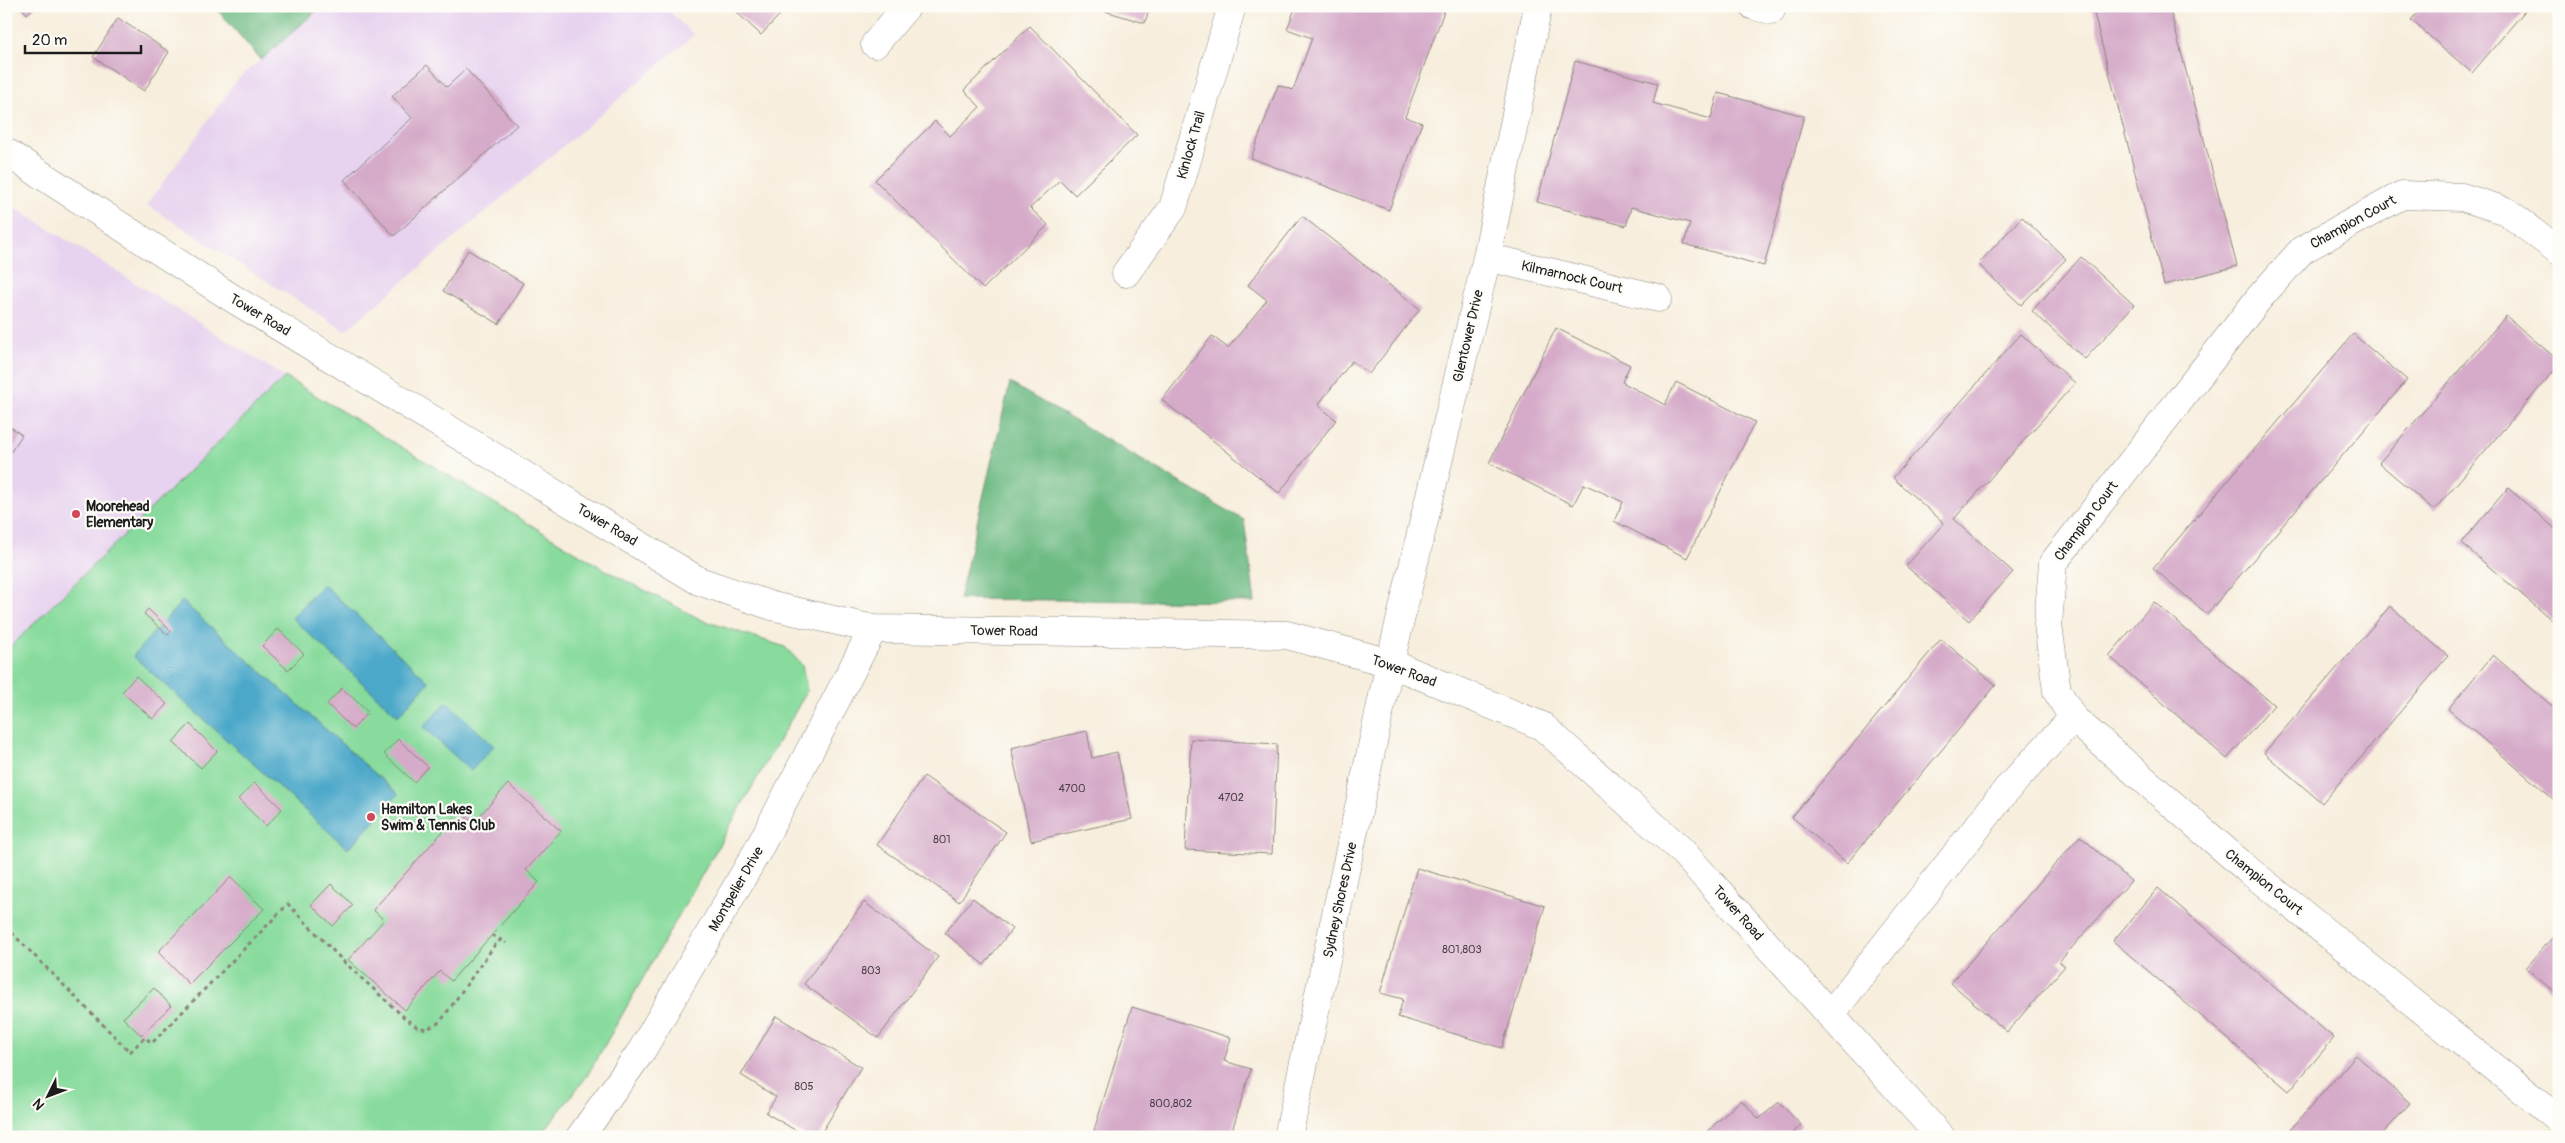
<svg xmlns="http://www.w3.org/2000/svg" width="2565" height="1143" font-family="Pangolin,sans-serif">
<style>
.built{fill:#e7d2ef}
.green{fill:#88db9d;stroke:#527c5c}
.forest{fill:#6ebb84;stroke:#456c50}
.water{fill:#4ba8c9;stroke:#346272}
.building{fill:#d5abc9}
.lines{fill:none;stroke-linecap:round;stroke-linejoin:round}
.minor-casing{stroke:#8a857c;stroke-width:29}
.path{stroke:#8a857c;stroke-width:3;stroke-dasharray:4 4;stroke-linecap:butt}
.minor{stroke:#fff;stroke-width:28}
.poi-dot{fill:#d1495b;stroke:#fdfcf7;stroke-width:2}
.labels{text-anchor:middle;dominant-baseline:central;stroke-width:4.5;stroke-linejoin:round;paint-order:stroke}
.number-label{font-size:11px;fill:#4a4047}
.street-label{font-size:14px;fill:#1c1c1c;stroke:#fdfcf7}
.poi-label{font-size:14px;font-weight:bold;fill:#1c1c1c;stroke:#fdfcf7;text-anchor:start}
</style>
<rect width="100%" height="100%" fill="#fdfcf7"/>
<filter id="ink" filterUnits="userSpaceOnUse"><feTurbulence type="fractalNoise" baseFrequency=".02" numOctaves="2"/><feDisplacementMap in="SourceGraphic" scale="10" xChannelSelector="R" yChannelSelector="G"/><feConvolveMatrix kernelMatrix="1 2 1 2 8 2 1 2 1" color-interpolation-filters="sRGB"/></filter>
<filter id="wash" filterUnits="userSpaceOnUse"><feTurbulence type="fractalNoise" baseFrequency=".0096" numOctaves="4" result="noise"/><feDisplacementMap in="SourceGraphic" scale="20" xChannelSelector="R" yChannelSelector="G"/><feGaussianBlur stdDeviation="1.12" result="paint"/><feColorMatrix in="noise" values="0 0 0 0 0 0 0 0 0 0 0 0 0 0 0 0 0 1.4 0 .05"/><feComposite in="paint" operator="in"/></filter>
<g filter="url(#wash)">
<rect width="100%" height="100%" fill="#f7eedd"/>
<path class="built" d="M322,6H664L694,35L345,331L147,205L237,80Z
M6,202L285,377L6,651Z"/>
<path class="green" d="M285,377L609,572L702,620L785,647L802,665L807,691L587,1076L539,1137H6V651Z"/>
<path class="forest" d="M214,6H322L261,60Z
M1010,383L1244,520L1255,602L959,599Z"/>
<path class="water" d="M323,584L429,682L398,716L292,618Z
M182,601L398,794L348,849L133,656Z
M447,702L494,746L471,771L423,727Z"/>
<g id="blocks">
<path class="building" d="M20,6H36L27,14Z
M730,6H788L761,35Z
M1088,6H1150L1145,23Z
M1296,6H1446L1405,117L1422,123L1389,210L1251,158L1278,85L1293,90L1312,38L1287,29Z
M2092,6H2169L2237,266L2164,285Z
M2423,6H2529L2472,73L2411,20Z
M118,18L169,52L144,91L93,57Z
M1030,26L1137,135L1075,195L1060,180L1030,208L1048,225L983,289L875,180L935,121L950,136L980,107L964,90Z
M1575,61L1658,83L1653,103L1711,119L1718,93L1804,116L1764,266L1684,244L1690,223L1631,207L1626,226L1537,202Z
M427,65L447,87L466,69L517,125L394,236L344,180L412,118L392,96Z
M1302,216L1420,309L1369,374L1352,361L1318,405L1336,420L1279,493L1162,400L1212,336L1228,348L1267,300L1248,285Z
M2022,217L2066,259L2021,305L1978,264Z
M468,250L523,283L499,324L443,291Z
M2081,257L2134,305L2085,359L2032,311Z
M2506,316L2559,361V365L2434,510L2379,463Z
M1556,328L1630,365L1622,382L1665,405L1676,382L1755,422L1687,558L1614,521L1623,502L1584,484L1573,505L1489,463Z
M2021,334L2075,383L1954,519L2013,572L1969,621L1906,566L1944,523L1893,478Z
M2353,334L2407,380L2207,614L2153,568Z
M6,424L22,435L6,459Z
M2508,488L2559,532V626L2461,543Z
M2154,602L2274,705L2227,759L2109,656Z
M2390,606L2448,656L2322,803L2264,753Z
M148,609L171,631L168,635L144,614Z
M278,629L304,654L288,670L262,646Z
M1941,639L1996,685L1847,863L1792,817Z
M2493,655L2559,712V804L2448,709Z
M136,676L167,704L153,719L122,692Z
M342,688L368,712L353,729L327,704Z
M190,724L217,751L201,768L173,742Z
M1087,731L1092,758L1117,752L1132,819L1031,841L1011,748Z
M398,739L428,767L414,782L384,754Z
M1191,739L1277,744L1272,854L1185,850Z
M924,776L1006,832L959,902L877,845Z
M255,783L282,809L266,826L238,799Z
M508,784L561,831L526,870L539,882L451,981L440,971L405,1010L348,960L384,920L373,910L460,812L473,823Z
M2080,836L2131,881L2059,962L2065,966L2007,1032L1951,983Z
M1417,868L1545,906L1502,1048L1398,1017L1403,999L1380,993Z
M231,877L264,909L189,984L158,952Z
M331,884L353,905L333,926L311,905Z
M2158,888L2334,1038L2289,1091L2113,941Z
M973,898L1012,929L984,965L945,933Z
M864,902L938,957L878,1038L804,984Z
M2559,930V996L2526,968Z
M154,988L171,1006L141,1035L123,1018Z
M1132,1007L1231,1038L1224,1061L1251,1069L1230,1137H1092Z
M776,1016L861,1067L819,1137H807L766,1113L776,1097L741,1075Z
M2356,1055L2410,1103L2380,1137H2284Z
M1741,1100L1759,1119L1779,1102L1801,1125L1789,1137H1701Z"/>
</g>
</g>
<g filter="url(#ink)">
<use href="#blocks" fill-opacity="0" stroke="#8a857c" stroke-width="1"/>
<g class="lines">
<g class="minor-casing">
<path id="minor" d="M1754,6L1771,10
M875,44L907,6
M6,152L232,298L699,581L772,606L873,629L1287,635L1390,663L1542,726L1680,849L1941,1137
M2559,251L2506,211L2462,197L2402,195L2302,250L2260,297L2053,563L2048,624L2057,691L2073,718L2247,869L2559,1120
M1487,257L1658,298
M1126,273L1173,208L1232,6
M1830,1015L2008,788L2073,718
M580,1137L642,1050L758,850L873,629
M1288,1137L1390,663L1487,257L1538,6"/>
</g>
<path class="path" d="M6,927L130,1052L145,1037L152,1043L288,904L342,960L406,1019L417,1027L427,1029L440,1022L497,942L501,940L506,943
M492,935L501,940"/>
<use href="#minor" class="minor"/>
</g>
</g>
<g class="poi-dot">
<circle cx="76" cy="514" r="5"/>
<circle cx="371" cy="817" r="5"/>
</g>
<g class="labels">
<g class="number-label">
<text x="1072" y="788">4700</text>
<text x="1231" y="797">4702</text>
<text x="942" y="839">801</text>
<text x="1462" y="949">801,803</text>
<text x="871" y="970">803</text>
<text x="804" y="1086">805</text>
<text x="1171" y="1103">800,802</text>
</g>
<g class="street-label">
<text transform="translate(1191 145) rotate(-74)">Kinlock Trail</text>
<text transform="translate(2353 222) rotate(-29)">Champion Court</text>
<text transform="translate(1572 277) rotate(13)">Kilmarnock Court</text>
<text transform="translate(260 315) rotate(31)">Tower Road</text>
<text transform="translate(1468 336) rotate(-77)">Glentower Drive</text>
<text transform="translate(2086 521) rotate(-53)">Champion Court</text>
<text transform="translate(607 525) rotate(31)">Tower Road</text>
<text transform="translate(1004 631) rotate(1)">Tower Road</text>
<text transform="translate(1404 671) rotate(20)">Tower Road</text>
<text transform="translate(2264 882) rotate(39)">Champion Court</text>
<text transform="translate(736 889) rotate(-60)">Montpelier Drive</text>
<text transform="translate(1340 900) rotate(-78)">Sydney Shores Drive</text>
<text transform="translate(1738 913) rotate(48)">Tower Road</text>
</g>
<g class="poi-label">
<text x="86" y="506">Moorehead<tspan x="86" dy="16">Elementary</tspan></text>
<text x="381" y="809">Hamilton Lakes<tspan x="381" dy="16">Swim &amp; Tennis Club</tspan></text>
</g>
</g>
<rect width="2565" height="1143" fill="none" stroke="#fdfcf7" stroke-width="25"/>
<g transform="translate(48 1096) rotate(228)" stroke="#fdfcf7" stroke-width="4" paint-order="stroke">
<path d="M0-4L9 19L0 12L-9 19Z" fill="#1c1c1c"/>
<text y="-8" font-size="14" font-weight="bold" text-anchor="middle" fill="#1c1c1c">N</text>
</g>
<path d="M25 45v8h116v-8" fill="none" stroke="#1c1c1c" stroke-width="2.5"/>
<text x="32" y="45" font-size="15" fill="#1c1c1c" stroke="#fdfcf7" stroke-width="4" paint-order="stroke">20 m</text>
</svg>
